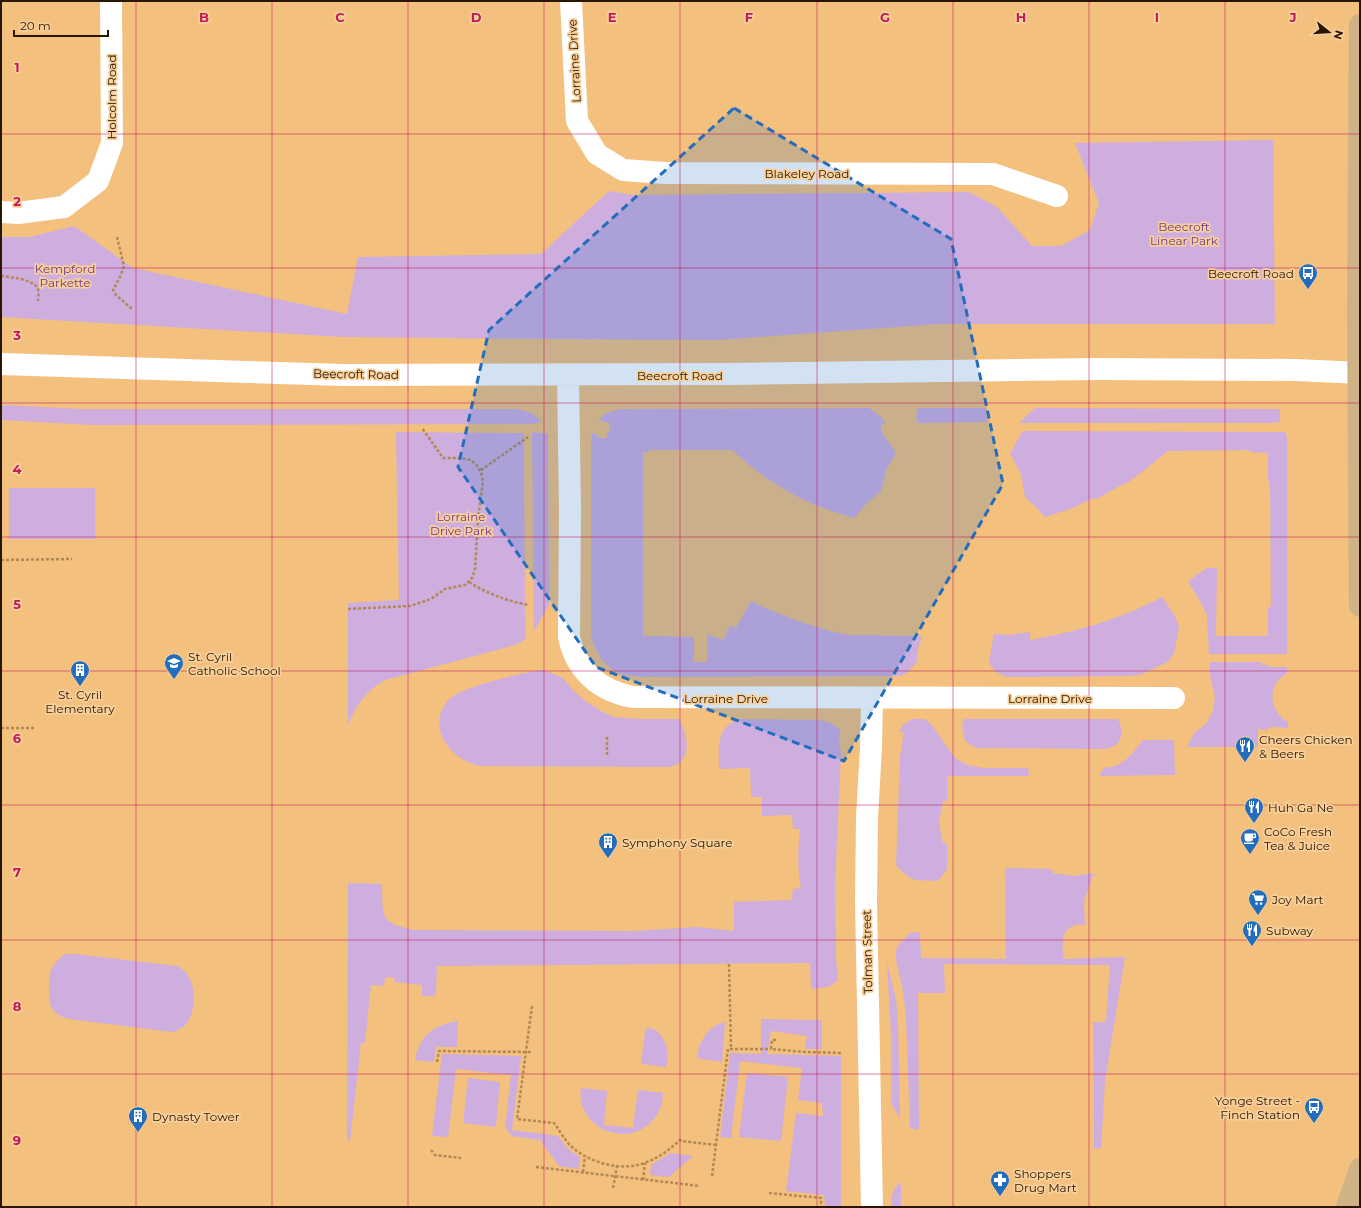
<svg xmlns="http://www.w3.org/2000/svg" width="1361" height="1208" font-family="Montserrat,sans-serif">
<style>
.green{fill:#cdaedf}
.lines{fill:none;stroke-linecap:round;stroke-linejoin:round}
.path{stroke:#b28955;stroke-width:2.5;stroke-dasharray:3 2;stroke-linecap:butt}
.minor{stroke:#fff;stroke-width:22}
.major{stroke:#d0b287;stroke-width:22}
.marked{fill:#226dbd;fill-opacity:0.2;stroke:#226dbd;stroke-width:3;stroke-dasharray:8 5;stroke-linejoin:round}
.grid{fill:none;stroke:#c2185b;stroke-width:1;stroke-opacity:0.55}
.labels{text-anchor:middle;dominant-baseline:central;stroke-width:3.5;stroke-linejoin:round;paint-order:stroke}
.street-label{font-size:12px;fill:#291600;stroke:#f9d09b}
.park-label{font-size:12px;fill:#6f378a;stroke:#f9d09b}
.poi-label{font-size:12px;fill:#291600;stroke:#f9d09b;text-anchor:start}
.grid-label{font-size:13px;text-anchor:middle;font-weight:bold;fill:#c2185b;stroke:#f9d09b;stroke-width:3.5;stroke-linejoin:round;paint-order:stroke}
</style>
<rect width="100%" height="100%" fill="#f3c07e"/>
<path class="green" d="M1273,140L1275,324H939L718,340L536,339L343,337L1,317V237H30L74,226L133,268L347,314L358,257L541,254L609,191L634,195L969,192L997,207L1032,246H1061L1090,230L1099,203L1075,143Z
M1,405L83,409H519L533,414L542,422L530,424L92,425L1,420Z
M869,408L881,417L886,423L881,424V431L896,453L887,468L884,478L881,491L866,504L854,518C806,505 769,484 732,450H649V452H643V636L694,637V662H707V634L723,640L730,626L736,628L751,601L765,608L795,620L833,632L849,635L922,636L917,654V662L908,672L901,676L654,677C643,677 632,677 622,674C605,669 594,651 591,634V442L592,433L596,434L599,438H607V433L610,431L609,423L599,420C606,411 617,409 627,409Z
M918,408H986L987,422L918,423L916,417Z
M1035,408L1280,409V422L1272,423H1019Z
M1023,431L1285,432L1287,437V654H1209L1207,615L1201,603L1188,581L1207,568H1217L1216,636H1268V607H1271L1270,482L1268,481V453L1250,452V450L1168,451L1147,468L1126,484L1125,483L1095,500L1094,498L1070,509L1045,517L1036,507L1025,497L1021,474L1010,453Z
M396,432L524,433L525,616L526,638L520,643L512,646L385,680C366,691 356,705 348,725V603L399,600Z
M534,432L548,434L549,605L534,631L532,434Z
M9,488H95V539H9Z
M1162,597L1175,616L1179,627L1174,653L1168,662L1146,672L1140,675L1125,676L1006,677C999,674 992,670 989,662L994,634L1008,635L1030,632V640C1078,631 1119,620 1162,597Z
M1210,662H1261L1262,665H1268L1269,667H1287V673C1267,684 1268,711 1288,722V728L1269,727L1268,730L1258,729V747H1187L1194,733L1206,724L1213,711L1215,697L1210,675Z
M544,670L563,678L572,689L584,700L601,711L613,717L640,719H679C688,735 694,764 668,767L482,766C459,763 435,741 440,716C442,709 445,702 451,698C462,687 527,671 544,670Z
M738,719L817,720C826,721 834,723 840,730L839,740L841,754L835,883L836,960L838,981L828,987L811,989L810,963L437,966L436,993L434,996H422V985L394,982L395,978L385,977L384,986L371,985L365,1043L361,1042L350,1141L347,1140L348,883L382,884C383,917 379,923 415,930L633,931L696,927L734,931V902L792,900L793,889L801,888C797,868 798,849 800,829H793L792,815L762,816V797H751L750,768L719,769C719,747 715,730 738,719Z
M912,719H924L931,724L952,754L957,759L967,765L983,768H1028L1029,776H947V801H943L939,823L943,843L947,844V869L938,881C915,880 912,883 896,865L900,756L904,733L899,731L904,724Z
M964,719H1118C1122,727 1124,741 1114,746C1111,748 1105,749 1101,749L976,748L965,741L962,727Z
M1143,740H1174L1175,775L1099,776L1104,768C1124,767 1132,754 1143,740Z
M1005,868L1052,869L1053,873L1074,876L1094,873L1084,901L1085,925C1062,922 1061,941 1064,959L1125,957L1105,1081L1101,1148L1094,1149L1093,1022H1106L1110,965L944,964L945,993H918L919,1126V1128L917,1130L910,1128L906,1016L903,992L896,960V950L900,943L910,933L918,932L920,933L921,958L1006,959Z
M65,954H75L177,966C182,969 187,972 190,979C198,996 195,1028 172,1032L69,1019C51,1014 49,1006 49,989C49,982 49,974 52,968C55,962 60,958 65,954Z
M887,962L896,1000L898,1022L900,1119L891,1103V1034Z
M761,1019L822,1020V1049H805L807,1036L771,1031L767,1054L841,1056V1207H825L824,1195L786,1191L796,1113L823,1116L822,1103L798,1100L802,1068L740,1061L731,1138L720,1137L730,1053L761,1054Z
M458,1021L457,1047H436L434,1062L415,1060C420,1035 433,1025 458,1021Z
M725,1022L722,1062L697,1058C699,1041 708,1026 725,1022Z
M650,1028C665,1031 671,1055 666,1067L641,1064L645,1031L646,1029Z
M442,1054L521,1056L512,1130L558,1136L567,1148L580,1157L578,1169L559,1166L540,1140L512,1136L505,1127L511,1075L456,1069L448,1137L432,1136Z
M747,1073L788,1077L781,1141L739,1137Z
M468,1078L500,1082L496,1127L463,1123Z
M581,1088L607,1091L604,1125L633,1128L638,1090L663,1093V1095C662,1102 661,1109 656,1116C633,1151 575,1131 581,1088Z
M671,1153L693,1156L669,1177L650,1175L651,1165Z
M901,1182V1207H891C891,1196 892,1190 901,1182Z"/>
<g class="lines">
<path class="path" d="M117,237L124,266L120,277L113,290L116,295L132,309
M1,276C10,277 30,279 36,286C40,290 38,296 38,301
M481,470L528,437
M1,560L72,559
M469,582C488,594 507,601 529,605
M348,609L410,606L431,599L445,589L465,585L472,578L475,569L478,518L483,482L481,472L476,464L470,460L461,458H443L422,428
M1,728H36
M607,755V735
M729,964L731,1049
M532,1006L517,1119L554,1123C560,1131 565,1141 572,1147C591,1164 624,1172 647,1162C660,1157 670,1149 680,1140L681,1141L716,1145
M776,1040H772L771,1049L805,1052L842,1053
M437,1062L439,1051L531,1052
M431,1150L435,1155L461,1158
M536,1167L700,1186
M583,1172L585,1156
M712,1176L728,1049H771
M643,1180L645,1163
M613,1188L617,1166
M769,1193L821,1198V1207"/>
<path class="minor" d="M571,1L577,121L597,154L623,170L665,173L993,174L1057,196
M1,212L18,213L64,207L98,181L112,143L111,1
M1,364L343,375L731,374L1098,369L1296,370L1360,373
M568,375L570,510L569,637C576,671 600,691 633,697L1174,698
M872,1207L866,901L867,817L871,748L872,698"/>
<path class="major" d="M1360,25L1358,312L1360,606
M1347,1207L1360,1169"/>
</g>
<path class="marked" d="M734,108L951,239L1003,484L844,761L596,667L458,467L489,330Z"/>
<path class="grid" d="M136,1V1207M272,1V1207M408,1V1207M544,1V1207M680,1V1207M817,1V1207M953,1V1207M1089,1V1207M1225,1V1207M1,134H1360M1,268H1360M1,403H1360M1,537H1360M1,671H1360M1,805H1360M1,940H1360M1,1074H1360"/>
<defs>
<g id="bus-pin" transform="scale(1)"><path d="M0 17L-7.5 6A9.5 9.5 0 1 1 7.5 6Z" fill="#226dbd" stroke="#f9d09b"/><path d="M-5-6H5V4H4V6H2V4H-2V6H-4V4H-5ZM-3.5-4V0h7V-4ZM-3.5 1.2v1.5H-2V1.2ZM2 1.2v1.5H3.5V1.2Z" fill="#fff"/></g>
<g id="school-pin" transform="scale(1)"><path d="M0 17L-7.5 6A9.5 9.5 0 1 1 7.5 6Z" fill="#226dbd" stroke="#f9d09b"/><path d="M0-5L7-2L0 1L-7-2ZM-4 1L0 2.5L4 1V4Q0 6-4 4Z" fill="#fff"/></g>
<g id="building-pin" transform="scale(1)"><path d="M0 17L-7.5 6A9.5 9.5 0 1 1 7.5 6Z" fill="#226dbd" stroke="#f9d09b"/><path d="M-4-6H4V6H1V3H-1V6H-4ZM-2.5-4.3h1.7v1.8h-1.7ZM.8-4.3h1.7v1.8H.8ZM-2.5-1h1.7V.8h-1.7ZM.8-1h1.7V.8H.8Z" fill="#fff"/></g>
<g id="restaurant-pin" transform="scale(1)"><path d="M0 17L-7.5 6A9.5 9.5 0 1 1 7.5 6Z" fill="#226dbd" stroke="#f9d09b"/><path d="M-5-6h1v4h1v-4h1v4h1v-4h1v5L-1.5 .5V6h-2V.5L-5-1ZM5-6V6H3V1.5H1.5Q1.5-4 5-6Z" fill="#fff"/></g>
<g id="cafe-pin" transform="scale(1)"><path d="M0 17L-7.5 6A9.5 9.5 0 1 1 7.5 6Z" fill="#226dbd" stroke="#f9d09b"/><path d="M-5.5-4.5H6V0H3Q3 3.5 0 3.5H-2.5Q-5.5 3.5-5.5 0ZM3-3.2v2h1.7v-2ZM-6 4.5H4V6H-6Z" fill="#fff"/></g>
<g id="supermarket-pin" transform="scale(1)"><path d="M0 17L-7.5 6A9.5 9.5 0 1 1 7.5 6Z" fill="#226dbd" stroke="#f9d09b"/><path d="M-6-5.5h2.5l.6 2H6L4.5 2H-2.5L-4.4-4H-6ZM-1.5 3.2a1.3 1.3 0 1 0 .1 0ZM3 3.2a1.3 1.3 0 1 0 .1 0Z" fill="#fff"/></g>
<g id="pharmacy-pin" transform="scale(1)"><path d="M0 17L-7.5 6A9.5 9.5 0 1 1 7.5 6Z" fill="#226dbd" stroke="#f9d09b"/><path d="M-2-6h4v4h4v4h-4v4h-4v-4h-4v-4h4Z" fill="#fff"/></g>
</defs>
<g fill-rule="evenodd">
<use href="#bus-pin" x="1308" y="273"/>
<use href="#school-pin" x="174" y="663"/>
<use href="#building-pin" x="80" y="670"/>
<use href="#restaurant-pin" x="1245" y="746"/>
<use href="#restaurant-pin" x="1254" y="807"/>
<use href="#cafe-pin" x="1250" y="838"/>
<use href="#building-pin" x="608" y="842"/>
<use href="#supermarket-pin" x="1258" y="899"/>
<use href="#restaurant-pin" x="1252" y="930"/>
<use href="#bus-pin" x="1314" y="1107"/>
<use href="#building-pin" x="138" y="1116"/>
<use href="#pharmacy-pin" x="1000" y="1180"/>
</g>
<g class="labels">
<g class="street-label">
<text transform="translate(574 61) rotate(-93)">Lorraine Drive</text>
<text transform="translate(111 97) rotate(-90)">Holcolm Road</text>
<text x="807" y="173">Blakeley Road</text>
<text transform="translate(356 374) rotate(1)">Beecroft Road</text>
<text x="680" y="375">Beecroft Road</text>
<text x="726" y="698">Lorraine Drive</text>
<text x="1050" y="698">Lorraine Drive</text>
<text transform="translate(867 952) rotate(-91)">Tolman Street</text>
</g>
<g class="park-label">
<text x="1184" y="226">Beecroft<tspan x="1184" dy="14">Linear Park</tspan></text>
<text x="65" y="268">Kempford<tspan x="65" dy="14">Parkette</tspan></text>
<text x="461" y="516">Lorraine<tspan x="461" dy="14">Drive Park</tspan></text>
</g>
<g class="poi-label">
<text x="1294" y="273" text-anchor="end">Beecroft Road</text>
<text x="188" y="656">St. Cyril<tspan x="188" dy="14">Catholic School</tspan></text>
<text x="80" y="694" text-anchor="middle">St. Cyril<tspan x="80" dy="14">Elementary</tspan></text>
<text x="1259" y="739">Cheers Chicken<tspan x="1259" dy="14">&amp; Beers</tspan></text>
<text x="1268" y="807">Huh Ga Ne</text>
<text x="1264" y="831">CoCo Fresh<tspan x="1264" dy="14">Tea &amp; Juice</tspan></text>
<text x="622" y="842">Symphony Square</text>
<text x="1272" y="899">Joy Mart</text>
<text x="1266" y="930">Subway</text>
<text x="1300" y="1100" text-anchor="end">Yonge Street -<tspan x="1300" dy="14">Finch Station</tspan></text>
<text x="152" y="1116">Dynasty Tower</text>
<text x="1014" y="1173">Shoppers<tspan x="1014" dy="14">Drug Mart</tspan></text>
</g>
</g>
<g class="grid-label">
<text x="204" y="22">B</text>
<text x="340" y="22">C</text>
<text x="476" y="22">D</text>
<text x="612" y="22">E</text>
<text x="749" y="22">F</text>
<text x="885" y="22">G</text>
<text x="1021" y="22">H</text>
<text x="1157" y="22">I</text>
<text x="1293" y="22">J</text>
<text x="17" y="72">1</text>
<text x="17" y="206">2</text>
<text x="17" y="340">3</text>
<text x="17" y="474">4</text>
<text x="17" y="609">5</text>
<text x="17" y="743">6</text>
<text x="17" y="877">7</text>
<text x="17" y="1011">8</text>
<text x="17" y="1145">9</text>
</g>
<rect width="1361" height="1208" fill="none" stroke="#291600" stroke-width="4"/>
<g transform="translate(1329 32) rotate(107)" stroke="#f9d09b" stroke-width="3" paint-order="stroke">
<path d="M0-3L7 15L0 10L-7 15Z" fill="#291600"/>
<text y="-6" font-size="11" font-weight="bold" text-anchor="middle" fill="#291600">N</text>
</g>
<path d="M14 30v6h94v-6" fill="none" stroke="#291600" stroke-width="2"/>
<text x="20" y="30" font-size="12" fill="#291600" stroke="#f9d09b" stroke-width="3" paint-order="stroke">20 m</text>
</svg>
